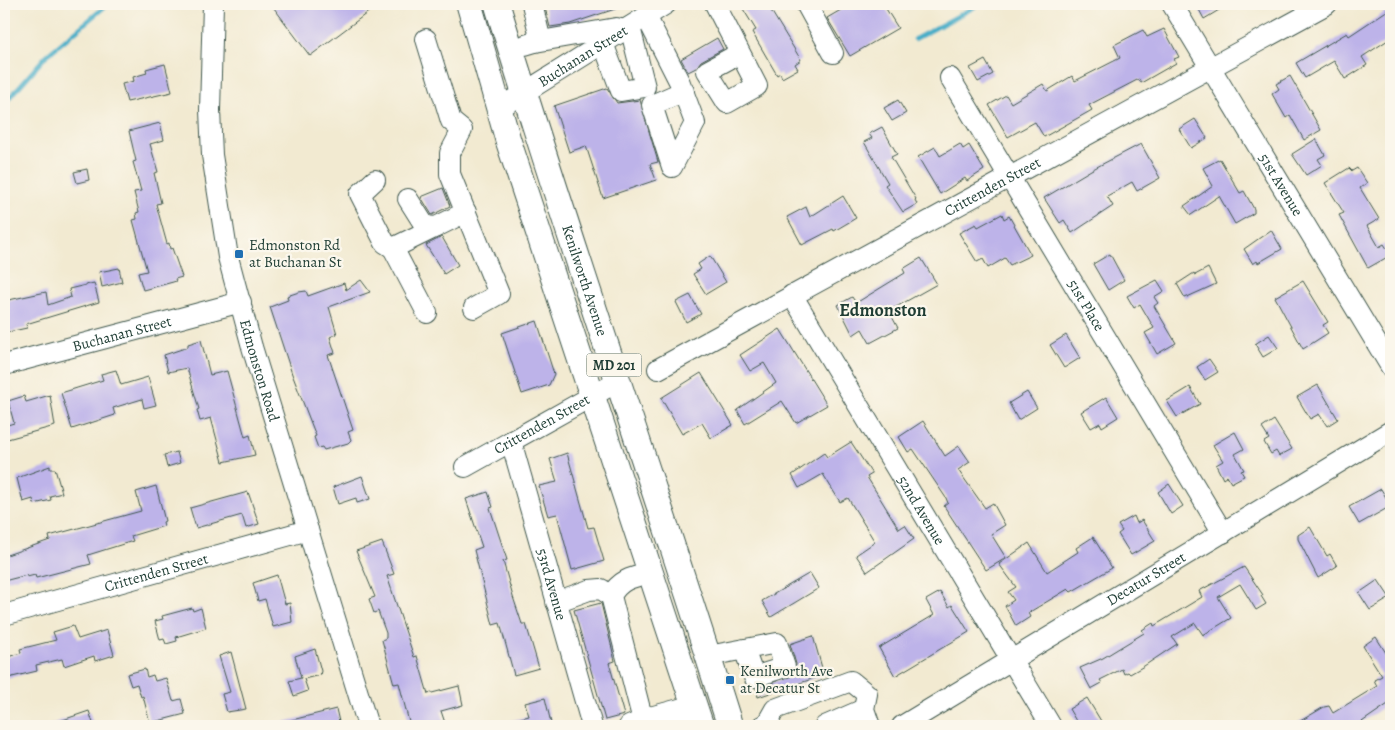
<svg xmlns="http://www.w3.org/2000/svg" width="1395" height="730" font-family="Alegreya,serif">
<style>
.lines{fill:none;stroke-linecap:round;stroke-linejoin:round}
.stream{stroke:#48aec8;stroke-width:4.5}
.building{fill:#bdb3e9}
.minor-casing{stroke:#3f574c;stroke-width:22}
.major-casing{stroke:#3f574c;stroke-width:27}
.minor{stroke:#fff;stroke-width:20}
.major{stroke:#fff;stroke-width:25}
.poi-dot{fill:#1f6fb2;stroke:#fbf7ec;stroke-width:2}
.labels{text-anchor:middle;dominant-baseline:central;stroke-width:4.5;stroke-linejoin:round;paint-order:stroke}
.shield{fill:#fbf7ec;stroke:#61756b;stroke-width:1}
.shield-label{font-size:14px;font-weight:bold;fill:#1f3d34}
.street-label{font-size:15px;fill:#1f3d34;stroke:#fbf7ec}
.poi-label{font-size:15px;fill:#1f3d34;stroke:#fbf7ec;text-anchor:start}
.quarter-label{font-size:18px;font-weight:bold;fill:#1f3d34;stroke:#fbf7ec}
</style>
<rect width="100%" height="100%" fill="#fbf7ec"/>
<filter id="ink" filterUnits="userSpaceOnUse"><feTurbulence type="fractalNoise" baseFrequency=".02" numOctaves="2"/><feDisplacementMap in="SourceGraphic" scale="10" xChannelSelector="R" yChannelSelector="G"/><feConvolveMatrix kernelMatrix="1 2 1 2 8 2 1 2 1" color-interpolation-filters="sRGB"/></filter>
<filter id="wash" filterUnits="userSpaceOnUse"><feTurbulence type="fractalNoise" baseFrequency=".0096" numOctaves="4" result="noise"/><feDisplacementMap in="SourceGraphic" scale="20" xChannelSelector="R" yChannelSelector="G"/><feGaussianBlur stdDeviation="1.12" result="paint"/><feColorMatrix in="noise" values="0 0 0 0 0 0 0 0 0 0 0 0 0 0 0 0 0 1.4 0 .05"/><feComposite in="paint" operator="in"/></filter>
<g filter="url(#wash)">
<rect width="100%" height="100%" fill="#f2ead1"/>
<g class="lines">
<path class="stream" d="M915,39L980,4
M4,104L46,56L108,4"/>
</g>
<g id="blocks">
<path class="building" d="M271,4H379L310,56Z
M544,4H624V6L570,24L550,27Z
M740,4H767L801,60L795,64L798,69L782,78L780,73L777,75L752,32L756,30Z
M851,4H883L898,28L850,56L827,18Z
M1196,4H1229L1204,19Z
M1391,8V38L1362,57L1367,65L1345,79L1334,61L1305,78L1296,63L1347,33L1349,36Z
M1164,29L1179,57L1174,59L1176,63L1141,83L1139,79L1089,105L1092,110L1044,137L1035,122L1008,137L989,105L1006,95L1011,103L1043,84L1047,91L1072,76L1075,81L1120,58L1114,45L1143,30L1147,37Z
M717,38L723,49L701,61L696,68L688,72L681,59Z
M985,60L993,74L978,82L970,68Z
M165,64L172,92L127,102L122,84L134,81L133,77L147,73L146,69Z
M1290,76L1321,130L1304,140L1290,115L1286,118L1272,94L1279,89L1276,84Z
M607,88L617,103L640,100L658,162L650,164L656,180L603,198L586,146L569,152L554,106Z
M898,100L906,113L892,121L884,108Z
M1195,119L1207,138L1191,148L1179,129Z
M160,123L164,140L150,144L158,172L154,173L161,203L156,204L167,244L169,243L170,249L172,248L182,277L175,279L176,281L173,282L143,290L138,273L147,271L133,220L137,219L136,213L139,212L134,192L141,191L133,162L136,161L129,131Z
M882,127L897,154L891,157L916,199L915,200L917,204L903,212L885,185L888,183L864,142L872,138L869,134Z
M1316,139L1325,155L1318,159L1322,165L1306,175L1292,154Z
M960,144L963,149L969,145L984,170L967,181L965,178L940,194L918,157L935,147L940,156Z
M1141,144L1160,178L1137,191L1132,182L1107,196L1113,206L1072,233L1064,220L1060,223L1044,198L1091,170Z
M1220,159L1240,193L1244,191L1254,209V213L1235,224L1219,196L1191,215L1184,206L1213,186L1203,168Z
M1349,168L1352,171L1357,168L1367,183L1360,188L1379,219L1367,226L1379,247L1384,244L1391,255L1368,268L1339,215L1344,213L1325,183Z
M87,169L89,180L77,183L74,172Z
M443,188L450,206L432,215L421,197Z
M843,196L856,218L834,231L833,229L802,245L787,217L806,207L810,217Z
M1002,214L1004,219L1009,216L1031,255L1010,265L1005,258L988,268L983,259L977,262L959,233L976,224L978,227Z
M1271,230L1282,249L1258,263L1257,261L1253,264L1244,249Z
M442,237L458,265L444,274L426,245Z
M1110,254L1124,280L1108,290L1093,264Z
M710,256L726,282L706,294L693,274L701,269L698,264Z
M921,258L937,284L889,311L898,328L870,343L862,329L853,335L838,305L852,297L856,303L905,273L903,269Z
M119,268L122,282L102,287L99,272Z
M1208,268L1216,284L1185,298L1177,284L1194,273L1195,275Z
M361,280L370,292L329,307L337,334L330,337L335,353L328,355L353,430L348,432L351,440L348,443L324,450L322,447L318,448L314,437L316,436L292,374L270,307L288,300L287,296L299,292L306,291L308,296L344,283L346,290Z
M1157,280L1164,291L1154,297L1158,303L1154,306L1176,343L1157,354L1145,333L1154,328L1140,304L1134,308L1127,296Z
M1303,281L1328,322L1323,325L1328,333L1303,349L1275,297Z
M94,283L99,302L26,324L27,328L8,332L6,328L4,301L46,292L48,305L71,297L69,289Z
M690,295L701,314L686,322L676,302Z
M537,321L554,374L549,385L522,394L502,333Z
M780,329L827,405L796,423L782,401L745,424L737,410L776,383L764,363L750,371L740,355Z
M1066,335L1080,358L1064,368L1050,345Z
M1269,335L1278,348L1263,357L1255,344Z
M201,340L210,375L227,371L245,437L250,435L255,455L223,462L211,418L200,421L197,410L199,409L187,368L168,372L164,355L188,347V344Z
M1209,359L1218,372L1205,380L1197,367Z
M116,370L121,385L148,377L156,405L144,408L142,399L113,408L115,415L72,429L61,393L103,380L101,374Z
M701,373L733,425L711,438L702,423L682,434L661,398Z
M1318,385L1338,419L1327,426L1319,414L1310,419L1297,397Z
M1190,387L1200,404L1177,417L1167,401Z
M1027,392L1037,408L1018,420L1009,403Z
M50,395L55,426L4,440V426L14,423L8,401L24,396L26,402Z
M1106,397L1118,417L1102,427L1100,423L1091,428L1081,412Z
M1274,420L1292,449L1279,456L1276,451L1271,454L1264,442L1269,439L1262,428Z
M923,421L945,456L959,446L970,462L958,470L985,508L993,503L1005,525L991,534L1006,558L986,570L944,506L948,503L946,498L913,449L908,452L899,437Z
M1235,432L1244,449L1235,454L1244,470L1241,471L1244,476L1231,483L1227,476L1223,479L1216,465L1223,461L1213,445Z
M851,442L872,474L867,477L899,529L905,525L914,539L867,572L856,555L875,542L848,498L840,502L823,474L799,488L792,475L824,453L827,457Z
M177,452L180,463L167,467L164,455Z
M567,453L588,528L594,527L604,561L572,570L557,514L548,516L539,486L557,482L550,459Z
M50,466V469H55L62,493L50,496L51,500L34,504L33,499L23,502L17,478Z
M362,476L370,499L357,503L356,498L338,504L333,487Z
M1169,484L1183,506L1171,514L1158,492Z
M156,486L165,521L163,522L164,526L131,536L133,541L88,555L91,564L36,578L35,575L27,577V575L4,581V556L50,540L49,536L141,511L136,492Z
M1381,489L1391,506L1359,524L1349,507Z
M248,492L259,524L246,528L242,515L196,528L190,508Z
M488,492L493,507L490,508L507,560L503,561L513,597L522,624H526L539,668L514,675L500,623L493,625L474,550L482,547L466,499Z
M1134,516L1137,523L1142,520L1155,541L1131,555L1118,534L1122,531L1118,525Z
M1310,527L1327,556L1330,554L1337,566L1318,578L1298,539V535Z
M1093,537L1112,568L1071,592L1068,589L1028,613L1030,617L1016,626L1005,606L1014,600L1008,592L1016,587L999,564L1029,543L1047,572L1078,552L1076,548Z
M382,542L394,574L387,576L414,657L417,656L428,694L459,686L463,705L441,711L446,726H410L399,683L394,684L382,640L386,638V633L378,611L374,613L369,599L375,597L356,551Z
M1244,567L1263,595L1261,596L1266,604L1256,610L1240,584L1218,597L1231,618L1203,635L1195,623L1172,637L1177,644L1144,666L1130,674L1128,672L1124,674L1122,669L1100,680L1102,683L1091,689L1080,668L1103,658L1144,633L1142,630L1153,623L1154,626L1202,597L1199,591Z
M810,573L819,588L771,617L762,601Z
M277,575L285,604L290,603L292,622L273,627L265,599L258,601L253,583Z
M1378,580L1390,598L1370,610L1359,593Z
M940,592L949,607L952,605L969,632L895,676L879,648L934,615L926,600Z
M601,603L615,661L609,663L624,715L605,720L574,610Z
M192,608L193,611L201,608L206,628L176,637L177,641L166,644L164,639L160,640L155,621L163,619L162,616Z
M73,626L78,639L107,630L114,655L95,661L94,656L64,666L62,659L36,665L37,671L8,678L7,674L4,675V658L21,653L20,649L56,640L53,632Z
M813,636L824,675L758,697L756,688L794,675L796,664L790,644Z
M1376,637L1391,661V702L1356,726H1292L1324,707L1329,706L1333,713L1377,686L1374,680L1382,676L1363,646Z
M315,649L321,671L320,675L304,679L308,691L294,696L289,681L301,678L295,656Z
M231,652L246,709L227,712L222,694L230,692L219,656Z
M145,669L147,677L153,675L155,681L166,678L173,701L181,699L185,714L150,723L143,696L141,697L137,684L131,686L127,674Z
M545,698L551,723L537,726H507L506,722L529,716L525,703Z
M1087,698L1104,726H1079L1069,709Z
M336,709L340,726H285L284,722Z
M89,711L94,726H52L51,724Z"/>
</g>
</g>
<g filter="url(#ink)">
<use href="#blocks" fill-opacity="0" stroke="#3f574c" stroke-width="1"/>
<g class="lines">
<g class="minor-casing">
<g id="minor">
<path id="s1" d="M213,4L210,110L212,155L228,257L252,347L368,726"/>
<path d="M715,4L757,86L727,103L707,71L740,53"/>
<path d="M806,4L833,53"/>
<path id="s2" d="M1172,4L1391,367"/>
<path d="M646,16L680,83L695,123L672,167L652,105L684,91"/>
<path d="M426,39L451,121L462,130L450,153V174L499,294L474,308"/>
<path d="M535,42L616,28L624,30"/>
<path d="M603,43L621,91L645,87L630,27"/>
<path d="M525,45L535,42L539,33L532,4"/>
<path id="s3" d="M950,78L1223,533"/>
<path id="s4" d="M498,109L666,4"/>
<path d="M375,180L360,194L385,243L393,248L436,227"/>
<path d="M408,199L425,226L436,227L466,212"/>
<path d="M393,248L427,313"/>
<path id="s5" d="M792,295L1051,726"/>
<path id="s6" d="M4,365L241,302"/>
<path id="s7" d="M658,369L1327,4"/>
<path id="s8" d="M511,441L592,726"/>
<path id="s9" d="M465,467L619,381"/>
<path d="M650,573C633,577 620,579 611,596L641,713L650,717L694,705"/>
<path d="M556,602L589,590L601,589L611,596"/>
<path id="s10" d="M4,615L308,530"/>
<path d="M708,656L777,643L785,667L754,677L744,649"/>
<path d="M629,726L650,717"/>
<path d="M762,726L766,725L775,709L851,681L867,694L864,709L870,726"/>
<path d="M825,726L864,709"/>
<path id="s11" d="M902,726L1391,431"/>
</g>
</g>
<g class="major-casing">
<g id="major">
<path d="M469,4L508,140L701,726"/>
<path id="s12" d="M497,4C570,246 655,485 730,726"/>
</g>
</g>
<use href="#minor" class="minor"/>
<use href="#major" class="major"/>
</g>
</g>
<g class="poi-dot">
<rect x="234" y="249" width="10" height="10" rx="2.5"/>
<rect x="725" y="675" width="10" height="10" rx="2.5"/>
</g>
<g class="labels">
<rect class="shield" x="586.5" y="353.5" width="55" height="23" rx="4"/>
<g class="shield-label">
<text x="614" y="365">MD 201</text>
</g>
<g class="street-label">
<text stroke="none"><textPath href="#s4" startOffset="100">Buchanan Street</textPath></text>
<text stroke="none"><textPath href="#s2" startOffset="211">51st Avenue</textPath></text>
<text stroke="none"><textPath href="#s7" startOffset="381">Crittenden Street</textPath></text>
<text stroke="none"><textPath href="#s12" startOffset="290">Kenilworth Avenue</textPath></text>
<text stroke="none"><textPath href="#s3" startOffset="265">51st Place</textPath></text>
<text stroke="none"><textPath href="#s6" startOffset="122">Buchanan Street</textPath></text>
<text stroke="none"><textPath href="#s1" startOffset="372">Edmonston Road</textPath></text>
<text stroke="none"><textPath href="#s9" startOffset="88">Crittenden Street</textPath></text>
<text stroke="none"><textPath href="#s5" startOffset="251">52nd Avenue</textPath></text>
<text stroke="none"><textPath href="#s10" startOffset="158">Crittenden Street</textPath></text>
<text stroke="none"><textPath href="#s11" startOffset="285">Decatur Street</textPath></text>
<text stroke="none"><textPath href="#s8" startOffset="149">53rd Avenue</textPath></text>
</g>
<g class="poi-label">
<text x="249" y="245">Edmonston Rd<tspan x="249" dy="17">at Buchanan St</tspan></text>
<text x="740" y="671">Kenilworth Ave<tspan x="740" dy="17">at Decatur St</tspan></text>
</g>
<g class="quarter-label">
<text x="883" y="310">Edmonston</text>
</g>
</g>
<rect width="1395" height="730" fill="none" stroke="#fbf7ec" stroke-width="20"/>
</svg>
